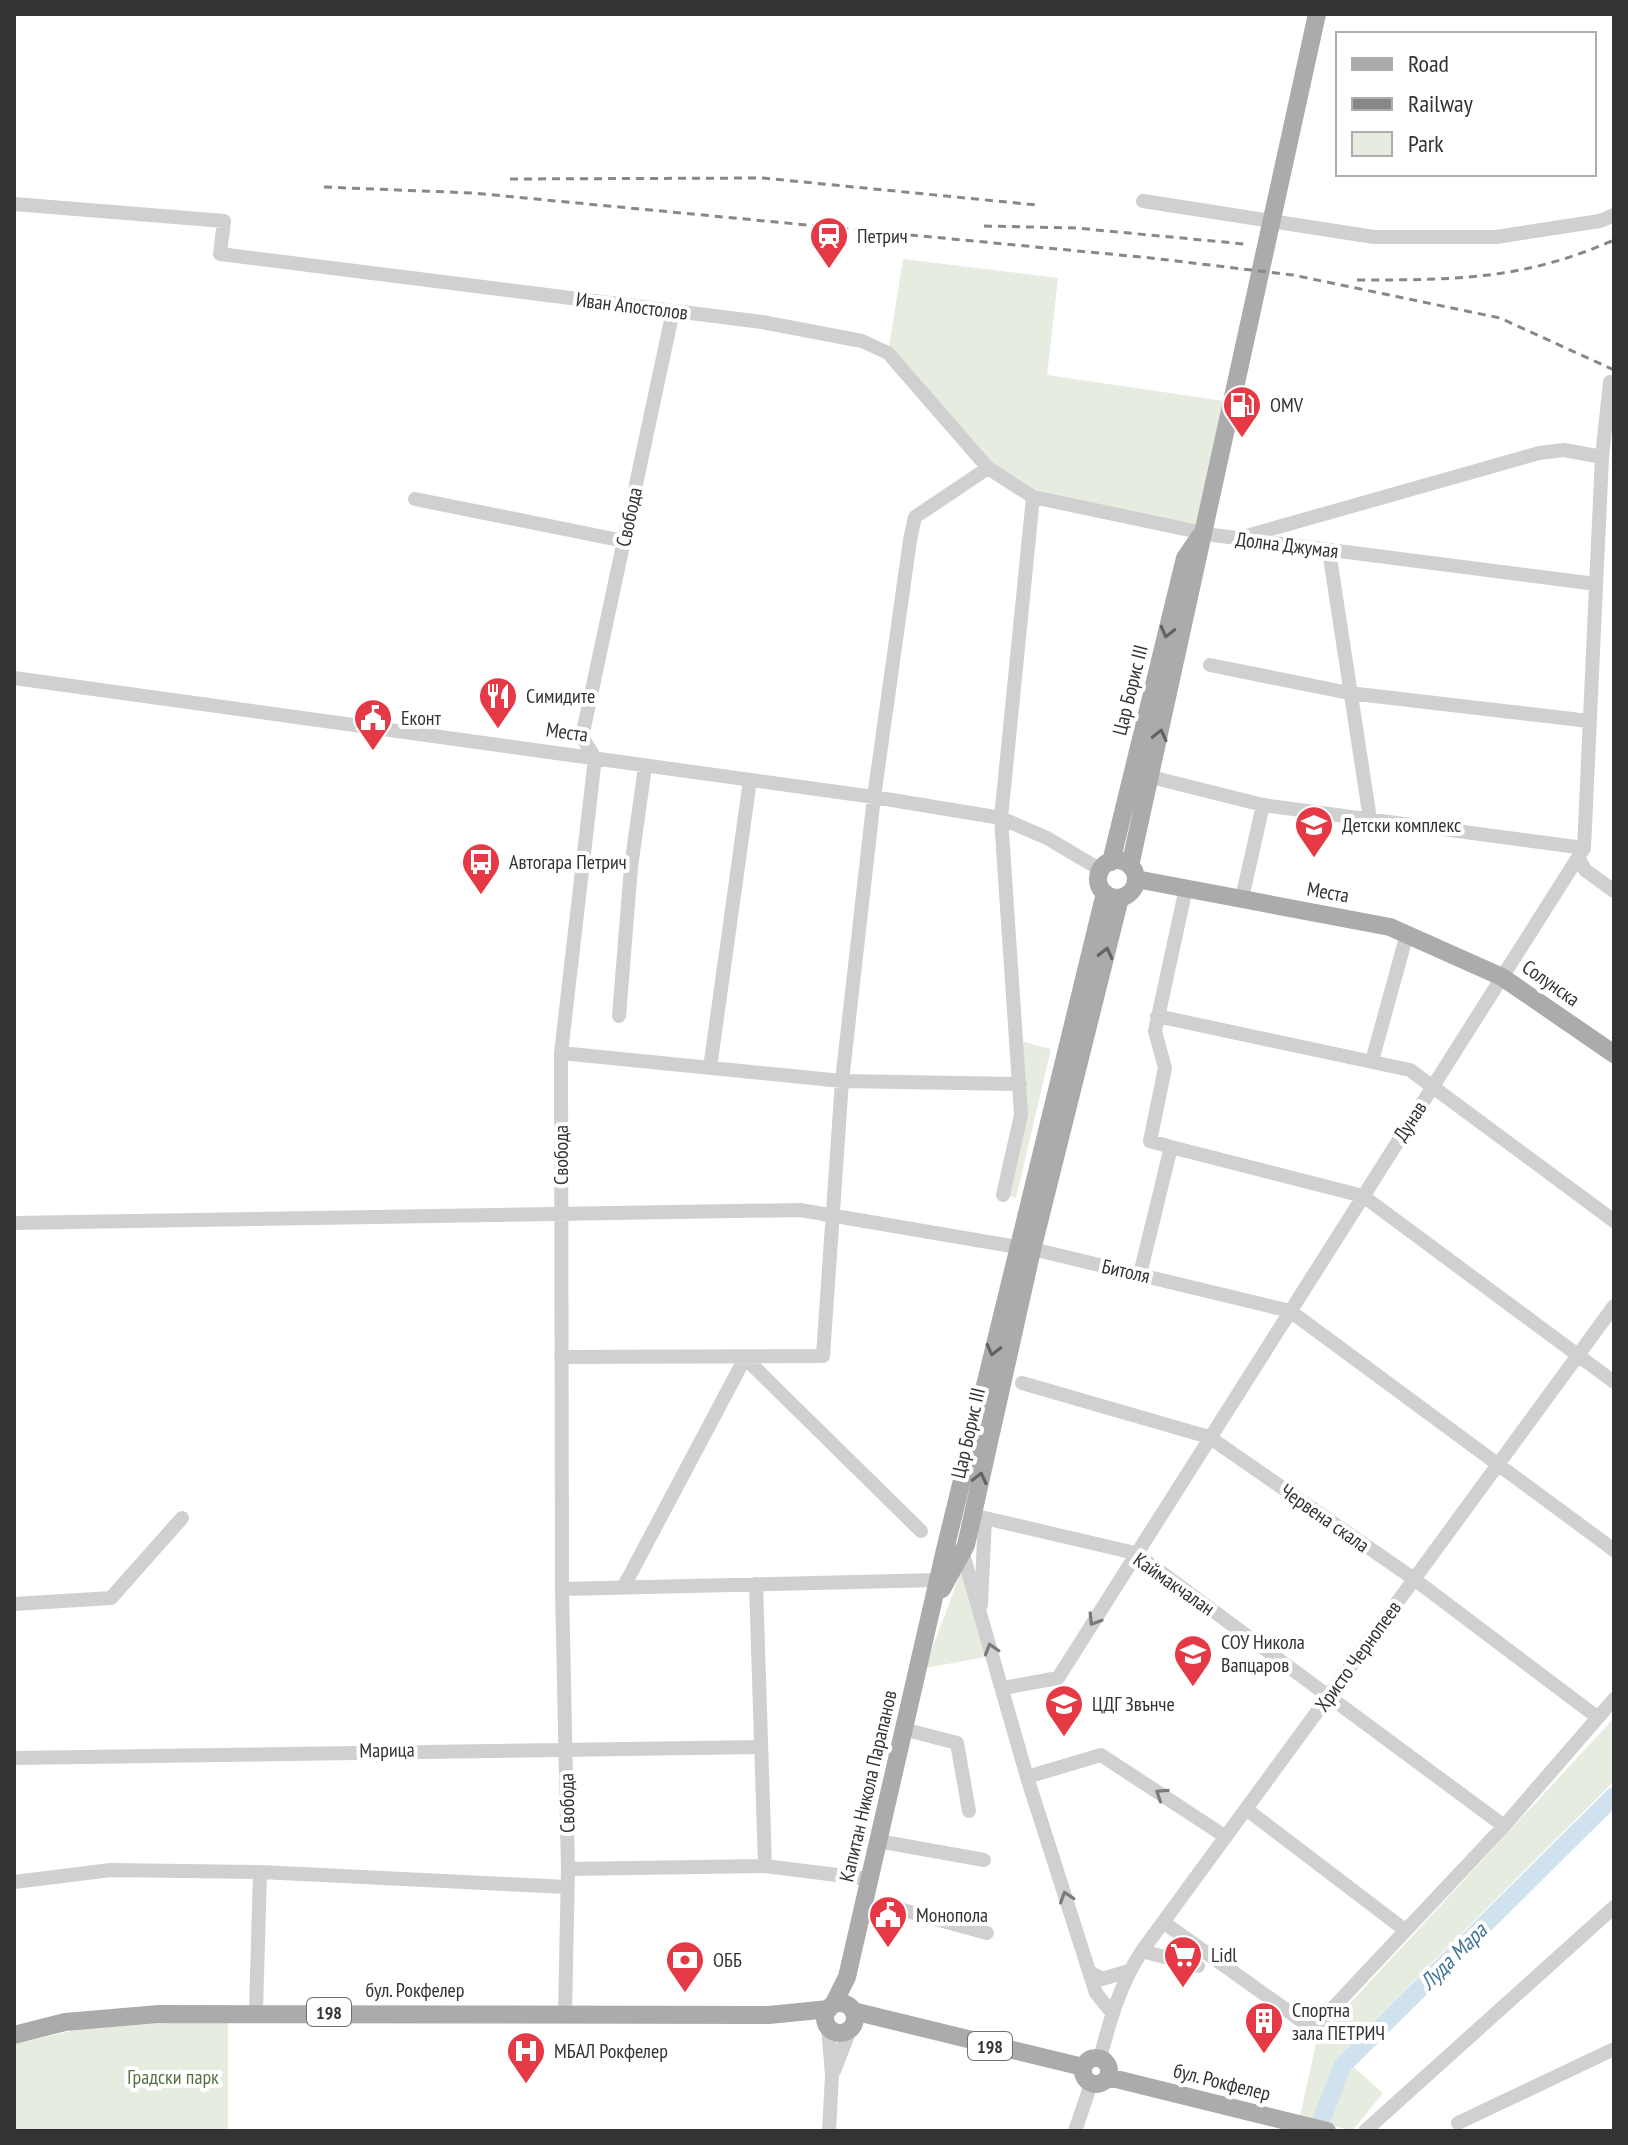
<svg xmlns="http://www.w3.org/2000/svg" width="1628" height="2145" font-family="'PT Sans Narrow',sans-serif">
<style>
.green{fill:#e6ecdf}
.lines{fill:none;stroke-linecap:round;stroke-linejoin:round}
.river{stroke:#cfe2ee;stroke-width:18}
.minor{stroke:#d0d0d0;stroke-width:14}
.major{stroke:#ababab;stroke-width:18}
.rail{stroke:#888;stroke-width:3;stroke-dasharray:8 6;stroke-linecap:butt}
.oneway{stroke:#636363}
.oneway2{stroke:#7a7a7a}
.labels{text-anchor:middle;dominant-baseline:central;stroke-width:8;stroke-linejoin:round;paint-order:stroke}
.shield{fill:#fff;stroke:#707070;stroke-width:2}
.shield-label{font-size:18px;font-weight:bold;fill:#333}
.poi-label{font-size:20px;fill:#333;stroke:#fff;text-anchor:start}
.street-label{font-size:20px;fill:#333;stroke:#fff}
.park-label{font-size:20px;fill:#56703f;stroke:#fff}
.water-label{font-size:22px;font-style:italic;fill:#3f7597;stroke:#fff}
</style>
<rect width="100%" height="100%" fill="#fff"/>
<path class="green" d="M903,259L1058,278L1047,375L1231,402L1202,534L1011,485L888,353Z
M1017,1040L1051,1049L1016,1198L1003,1195L1021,1115Z
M960,1574L963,1575L986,1657L925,1668Z
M1614,1718V1781L1340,2055L1383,2093L1352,2131L1300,2116L1317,2039Z
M228,2019V2131H14V2044L81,2029Z"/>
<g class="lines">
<path class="river" d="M1317,2131L1343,2065L1614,1796"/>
<path class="minor" d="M1143,201L1374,237H1496L1600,221L1614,215
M14,204L224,221L220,254L762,322L862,341L888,353L988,468L1033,497L1213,535L1596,584
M415,499L624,541
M1243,537L1539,453L1564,450L1602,457
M1329,551L1370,819
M1210,665L1349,693L1589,721
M14,678L874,797L1001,818L1047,838L1101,870
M1151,777L1263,805L1584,848
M1578,857L1585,870L1614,891
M1242,898L1263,805
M619,1016L631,867L645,767
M1157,1016L1410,1070L1614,1221
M561,1053L842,1081L1020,1084
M1372,1061L1407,934
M710,1068L750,780
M1171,1147L1363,1196L1614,1382
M1003,1195L1021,1115L1001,818L1033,497
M14,1223L800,1210L1041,1251L1290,1311L1614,1550
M1140,1274L1171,1147L1150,1141L1165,1068L1155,1031L1186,888
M561,1357L823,1356L842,1081L874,797L910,540L915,517L988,468
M1022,1383L1209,1437L1414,1579L1597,1717
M972,1515L1135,1553L1504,1826
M963,1554L1027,1777L1096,1993L1112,2013
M756,1584L765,1866
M623,1588L745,1358L921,1531
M562,1589L938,1580
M14,1604L111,1598L182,1518
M981,1605L985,1518
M1003,1688L1058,1678L1584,848L1602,457L1610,382
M903,1729L957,1743L969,1811
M14,1758L760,1747
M1027,1777L1101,1755L1226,1837
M1246,1809L1405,1930
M878,1841L984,1860
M568,1869L765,1866L869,1879
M14,1882L111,1870L260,1872L567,1887
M863,1908L888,1906L987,1933
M1163,1922L1313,2029L1504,1826L1614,1699
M1142,1951L1198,1966
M1090,1972L1102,1979L1129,1971
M256,2011L260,1872
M565,2013L568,1869L562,1589L561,1053L595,758L582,737L673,311
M828,2026L832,2075L829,2131
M1100,2058C1110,2020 1120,1984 1142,1951L1614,1306
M834,2071L850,2030
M1458,2123L1614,2049
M1075,2131L1091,2084
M1365,2131L1614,1907"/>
<path class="major" d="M1098 879a19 19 0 1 1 38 0a19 19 0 1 1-38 0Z
M1111,862L1185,558L1200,536
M1130,866L1317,14
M1136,879L1390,927L1502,977L1614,1054
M942,1589L966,1545L1032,1250L1120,898
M825 2018a15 15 0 1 1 30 0a15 15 0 1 1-30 0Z
M833,2005L847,1977L944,1554L1105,893
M853,2011L1083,2067
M14,2035L65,2022L159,2014L769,2015L829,2009
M1083 2071a13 13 0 1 1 26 0a13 13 0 1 1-26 0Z
M1108,2077L1327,2131"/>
<path class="rail" d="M510,179L763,178L1037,205
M324,187L473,193L1151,258L1293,275L1500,318L1614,370
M984,226L1076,228L1244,244
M1357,280C1454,280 1524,280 1614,240"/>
</g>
<defs><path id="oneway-chevron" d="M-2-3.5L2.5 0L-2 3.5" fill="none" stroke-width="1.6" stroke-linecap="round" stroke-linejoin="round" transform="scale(2)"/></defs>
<g class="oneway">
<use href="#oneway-chevron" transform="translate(1167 632) rotate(104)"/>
<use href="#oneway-chevron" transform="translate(1160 735) rotate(-77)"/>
<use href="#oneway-chevron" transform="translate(1106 953) rotate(-76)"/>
<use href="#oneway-chevron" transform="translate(993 1350) rotate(104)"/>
<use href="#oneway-chevron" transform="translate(980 1478) rotate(-77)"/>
</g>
<g class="oneway2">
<use href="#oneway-chevron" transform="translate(1094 1620) rotate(122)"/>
<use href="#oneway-chevron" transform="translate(991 1649) rotate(-107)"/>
<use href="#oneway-chevron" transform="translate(1161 1794) rotate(-147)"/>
<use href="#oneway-chevron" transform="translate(1066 1897) rotate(-108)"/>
</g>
<defs>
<g id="station-pin" transform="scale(2)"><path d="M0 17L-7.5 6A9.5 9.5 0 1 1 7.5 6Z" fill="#e63946" stroke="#fff"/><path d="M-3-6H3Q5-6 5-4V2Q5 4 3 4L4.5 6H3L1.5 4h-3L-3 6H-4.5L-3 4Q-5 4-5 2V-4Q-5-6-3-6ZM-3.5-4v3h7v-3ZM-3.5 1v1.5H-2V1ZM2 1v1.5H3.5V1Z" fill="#fff"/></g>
<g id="fuel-pin" transform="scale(2)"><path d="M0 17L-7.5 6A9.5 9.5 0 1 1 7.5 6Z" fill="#e63946" stroke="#fff"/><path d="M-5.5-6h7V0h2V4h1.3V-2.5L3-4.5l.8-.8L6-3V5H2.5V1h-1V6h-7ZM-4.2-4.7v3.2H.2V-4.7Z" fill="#fff"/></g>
<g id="restaurant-pin" transform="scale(2)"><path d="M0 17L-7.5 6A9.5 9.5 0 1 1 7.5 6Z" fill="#e63946" stroke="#fff"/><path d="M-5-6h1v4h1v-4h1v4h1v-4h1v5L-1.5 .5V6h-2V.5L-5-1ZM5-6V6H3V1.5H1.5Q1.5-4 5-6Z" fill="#fff"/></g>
<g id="civic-pin" transform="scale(2)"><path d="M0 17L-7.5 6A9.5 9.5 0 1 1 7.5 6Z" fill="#e63946" stroke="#fff"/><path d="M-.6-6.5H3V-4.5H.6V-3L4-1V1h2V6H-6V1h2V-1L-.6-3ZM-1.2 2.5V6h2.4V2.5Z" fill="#fff"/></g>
<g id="school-pin" transform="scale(2)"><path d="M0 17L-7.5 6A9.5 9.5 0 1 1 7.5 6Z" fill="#e63946" stroke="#fff"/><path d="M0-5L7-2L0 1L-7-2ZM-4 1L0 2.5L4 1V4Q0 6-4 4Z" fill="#fff"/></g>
<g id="bus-pin" transform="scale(2)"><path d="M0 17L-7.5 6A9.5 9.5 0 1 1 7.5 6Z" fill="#e63946" stroke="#fff"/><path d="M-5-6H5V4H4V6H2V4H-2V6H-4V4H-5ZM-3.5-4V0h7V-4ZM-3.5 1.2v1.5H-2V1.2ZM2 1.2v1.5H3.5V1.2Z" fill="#fff"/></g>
<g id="supermarket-pin" transform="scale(2)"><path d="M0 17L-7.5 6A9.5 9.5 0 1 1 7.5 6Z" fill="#e63946" stroke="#fff"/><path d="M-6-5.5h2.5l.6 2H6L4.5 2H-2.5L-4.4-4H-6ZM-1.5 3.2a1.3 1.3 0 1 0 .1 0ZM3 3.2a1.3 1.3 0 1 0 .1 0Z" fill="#fff"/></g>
<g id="bank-pin" transform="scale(2)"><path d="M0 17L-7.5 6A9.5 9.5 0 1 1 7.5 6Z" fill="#e63946" stroke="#fff"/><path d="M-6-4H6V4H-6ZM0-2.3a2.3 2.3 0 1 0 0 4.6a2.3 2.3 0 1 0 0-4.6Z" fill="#fff"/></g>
<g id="building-pin" transform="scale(2)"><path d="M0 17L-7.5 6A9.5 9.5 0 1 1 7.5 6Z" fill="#e63946" stroke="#fff"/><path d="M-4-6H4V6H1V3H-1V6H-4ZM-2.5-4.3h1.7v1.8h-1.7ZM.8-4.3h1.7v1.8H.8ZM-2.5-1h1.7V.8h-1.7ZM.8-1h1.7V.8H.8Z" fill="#fff"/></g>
<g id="hospital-pin" transform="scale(2)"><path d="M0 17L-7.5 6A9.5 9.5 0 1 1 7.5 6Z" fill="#e63946" stroke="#fff"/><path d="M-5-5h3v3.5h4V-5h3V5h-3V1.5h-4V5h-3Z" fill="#fff"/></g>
</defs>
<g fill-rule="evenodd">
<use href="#station-pin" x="829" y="236"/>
<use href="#fuel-pin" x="1242" y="405"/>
<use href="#restaurant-pin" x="498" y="696"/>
<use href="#civic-pin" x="373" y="718"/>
<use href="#school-pin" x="1314" y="825"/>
<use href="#bus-pin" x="481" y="862"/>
<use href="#school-pin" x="1193" y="1654"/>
<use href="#school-pin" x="1064" y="1704"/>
<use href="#civic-pin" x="888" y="1915"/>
<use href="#supermarket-pin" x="1183" y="1955"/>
<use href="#bank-pin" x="685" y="1960"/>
<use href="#building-pin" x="1264" y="2021"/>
<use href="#hospital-pin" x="526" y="2051"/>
</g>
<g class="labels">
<g class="shield">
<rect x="307" y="1998" width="44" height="28" rx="6"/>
<rect x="968" y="2032" width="44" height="28" rx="6"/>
</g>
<g class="shield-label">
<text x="329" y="2012">198</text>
<text x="990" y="2046">198</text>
</g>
<g class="poi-label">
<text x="857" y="236">Петрич</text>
<text x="1270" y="405">OMV</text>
<text x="526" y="696">Симидите</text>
<text x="401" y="718">Еконт</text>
<text x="1342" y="825">Детски комплекс</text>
<text x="509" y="862">Автогара Петрич</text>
<text x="1221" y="1642">СОУ Никола<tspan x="1221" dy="23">Вапцаров</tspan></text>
<text x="1092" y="1704">ЦДГ Звънче</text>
<text x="916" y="1915">Монопола</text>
<text x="1211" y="1955">Lidl</text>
<text x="713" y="1960">ОББ</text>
<text x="1292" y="2010">Спортна<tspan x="1292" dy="23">зала ПЕТРИЧ</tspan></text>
<text x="554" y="2051">МБАЛ Рокфелер</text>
</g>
<g class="street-label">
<text transform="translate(632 306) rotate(7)">Иван Апостолов</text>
<text transform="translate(629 517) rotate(-78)">Свобода</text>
<text transform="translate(1287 545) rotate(7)">Долна Джумая</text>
<text transform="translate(1130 690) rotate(-76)">Цар Борис III</text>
<text transform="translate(567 732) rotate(8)">Места</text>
<text transform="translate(1328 892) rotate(10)">Места</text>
<text transform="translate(1551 983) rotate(35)">Солунска</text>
<text transform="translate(1410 1121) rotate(-57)">Дунав</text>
<text transform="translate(561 1155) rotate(-90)">Свобода</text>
<text transform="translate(1126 1271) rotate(13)">Битоля</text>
<text transform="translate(968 1433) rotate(-77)">Цар Борис III</text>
<text transform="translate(1325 1518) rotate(35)">Червена скала</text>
<text transform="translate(1174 1584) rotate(35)">Каймакчалан</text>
<text transform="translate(1358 1656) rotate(-54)">Христо Чернопеев</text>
<text transform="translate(387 1750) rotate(-1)">Марица</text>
<text transform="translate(868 1786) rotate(-77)">Капитан Никола Парапанов</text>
<text transform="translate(567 1803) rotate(-91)">Свобода</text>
<text x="415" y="1990">бул. Рокфелер</text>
<text transform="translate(1222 2082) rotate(14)">бул. Рокфелер</text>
</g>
<g class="park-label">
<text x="173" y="2077">Градски парк</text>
</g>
<g class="water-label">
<text transform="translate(1453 1956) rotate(-45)">Луда Мара</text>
</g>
</g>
<rect width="1628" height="2145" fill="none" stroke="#333333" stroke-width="32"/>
<rect x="1336" y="32" width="260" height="144" fill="#ffffff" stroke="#adadad" stroke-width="2"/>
<rect x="1352" y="58" width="40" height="12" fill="#ababab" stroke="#adadad" stroke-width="2"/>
<text x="1408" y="72" font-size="24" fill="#333333">Road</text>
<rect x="1352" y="98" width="40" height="12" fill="#888888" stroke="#adadad" stroke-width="2"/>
<text x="1408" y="112" font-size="24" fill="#333333">Railway</text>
<rect x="1352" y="132" width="40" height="24" fill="#e6ecdf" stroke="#adadad" stroke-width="2"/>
<text x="1408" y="152" font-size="24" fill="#333333">Park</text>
</svg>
